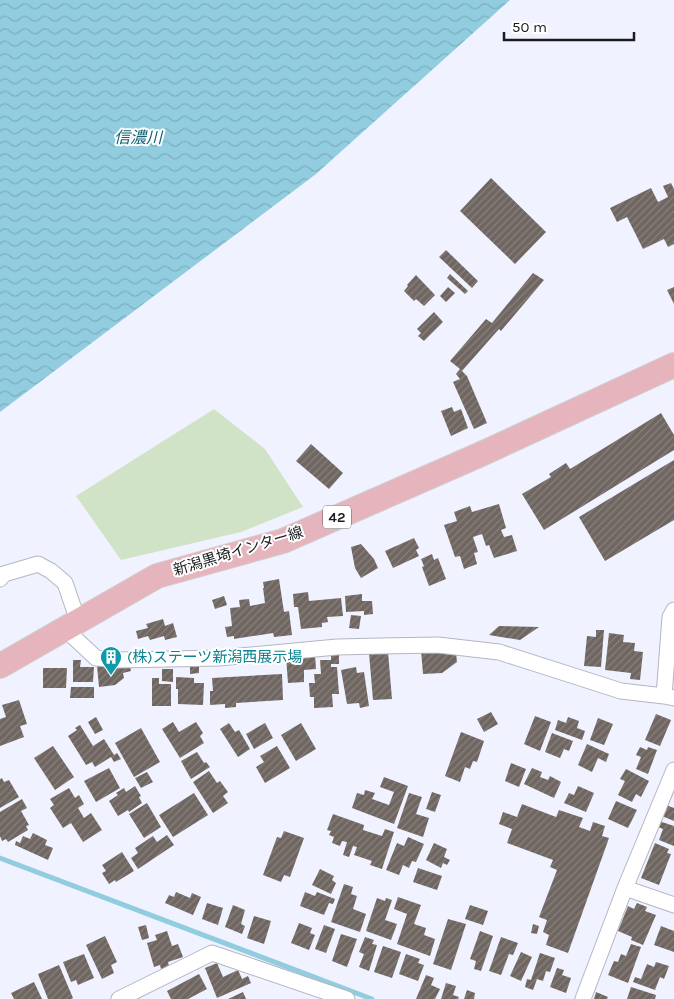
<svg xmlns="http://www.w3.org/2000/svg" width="674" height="999" font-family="Karla,'Noto Sans JP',sans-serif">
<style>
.grass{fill:#d1e3c6}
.water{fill:url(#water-waves)}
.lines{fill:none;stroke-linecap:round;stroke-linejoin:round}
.stream{stroke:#91cddf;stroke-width:5}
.building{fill:url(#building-hatch)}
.minor-casing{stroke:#b4b6c1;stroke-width:17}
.primary-casing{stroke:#d1d2d2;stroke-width:26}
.minor{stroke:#fff;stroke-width:15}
.primary{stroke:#e6b4bc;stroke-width:24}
.labels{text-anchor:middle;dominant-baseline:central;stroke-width:4;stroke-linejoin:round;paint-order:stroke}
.shield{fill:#fff;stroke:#5f6063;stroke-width:1}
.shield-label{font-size:14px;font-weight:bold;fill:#1b1c20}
.street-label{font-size:15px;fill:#1b1c20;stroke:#fff}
.culture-label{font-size:15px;fill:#0d838f;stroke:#fff;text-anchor:start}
.water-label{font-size:16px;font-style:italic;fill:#0d5f71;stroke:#fff}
</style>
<defs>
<pattern id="water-waves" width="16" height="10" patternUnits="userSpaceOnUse" patternTransform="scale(1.25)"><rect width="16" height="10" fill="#91cddf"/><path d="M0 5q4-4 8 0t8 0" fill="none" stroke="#7cafbf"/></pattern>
<pattern id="building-hatch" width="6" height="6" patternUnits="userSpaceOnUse" patternTransform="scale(1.25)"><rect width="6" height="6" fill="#706661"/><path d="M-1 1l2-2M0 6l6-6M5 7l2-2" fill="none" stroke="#86807c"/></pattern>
</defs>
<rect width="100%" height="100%" fill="#f0f3ff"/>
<path class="grass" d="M214,409L265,449L303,507L241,532L121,560L76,496Z"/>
<path class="water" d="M0,0H510L316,174L0,412Z"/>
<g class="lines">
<path class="stream" d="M0,858L372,999"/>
</g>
<path class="building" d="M491,178L546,232L515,264L460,211Z
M671,183L674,189V244L668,247L664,239L643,249L627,217L617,222L610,208L651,188L658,202L668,197L663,186Z
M446,250L478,281L472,288L439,257Z
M533,273L544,280L501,331L499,329L462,371L467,376L487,423L474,429L453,382L460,379L456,374L460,369L450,361L486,319L492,323Z
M450,274L468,291L465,294L447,278Z
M416,275L435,295L424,306L416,299L414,301L404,291L408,286L407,285Z
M448,287L455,293L446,302L440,296Z
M674,287V304L667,290Z
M434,312L443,322L424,341L418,336L421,333L417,329Z
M452,407L454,412L461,409L468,428L451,436L441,411Z
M661,413L674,435V450L544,530L522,494L551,477L549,474L566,463L570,469Z
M311,444L343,473L329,489L296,461Z
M674,460V520L605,561L579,517Z
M499,504L506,528L501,530L504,537L512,535L517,551L494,558L489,545L486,546L482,534L473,537L478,552L474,553L477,564L464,569L460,556L455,557L444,525L457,521L454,512L470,506L472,512Z
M414,538L419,548L416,550L419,556L393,568L385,551Z
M361,544L374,559L378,568L361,578L355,568L351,547Z
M432,554L434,560L438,558L446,579L429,586L422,567L424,566L421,559Z
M279,579L284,612L289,611L292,635L274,637L273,633L234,639V636L227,637L225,627L232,626L230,608L240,607L239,600L249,599L250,606L265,603L263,588H264L263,582Z
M308,592L309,601L341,598L343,616L327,617L328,622L322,623V627L301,629L298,607H294L293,594Z
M362,594V601H372L373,614L364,615V611L346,612L345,596Z
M224,596L227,605L215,609L212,600Z
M351,615L361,616L359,629L349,628Z
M163,619L165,626L173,623L177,637L165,640L164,636L150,640L148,636L138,639L136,631L148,628L146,624Z
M499,626L539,627L520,640L489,635Z
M596,630H604L601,667L584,666L587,636L596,637Z
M609,633L624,635L623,642L635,643L634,651L643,652L640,680L630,679L631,673L605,670Z
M421,650L456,653L457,662L442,673L423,674Z
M339,651V664H331V667H337L339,694H332L333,707L314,708V697H310L309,683H315L314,674H321L320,660H331V652Z
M388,652L392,699L373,700L369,653Z
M315,655L316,669L304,670V682L288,683L286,657Z
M73,660H81L80,667H94L93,682H73Z
M190,661H199V673L190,674Z
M129,662L131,671L123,673L124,678L115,685L99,687L97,666Z
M356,667L357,673L364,672L369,706L360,708L359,703L347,704L341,670Z
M43,668H67L66,688H43Z
M162,669H173V682L162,681Z
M282,674L283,700L236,703V707L225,708V704L210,705V691H213L212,678Z
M176,677L194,678V683H204L203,705L178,704V689H176Z
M152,678H159V684H171V706H152Z
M71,687H94V698H70Z
M19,700L27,724L20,726L24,737L0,746V719L6,717L2,705Z
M491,712L498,724L484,732L477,719Z
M656,714L671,720L660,746L645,740Z
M535,716L551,722L540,751L524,744Z
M96,717L103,730L95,734L88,722Z
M568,717L579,721L577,728L585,731L582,740L555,730L558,720L566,723Z
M598,718L613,724L604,745L590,740Z
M173,722L179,732L196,722L203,733L200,736L204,743L180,758L162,729Z
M229,723L235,732L239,730L250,749L238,757L220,729Z
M265,723L273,738L254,749L246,734Z
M301,723L316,749L296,761L281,735Z
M80,725L93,746L104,739L114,755L117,753L121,759L114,762L111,757L95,767L92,762L86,765L68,736L77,730L75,728Z
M141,728L160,762L134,777L115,743Z
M461,732L484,741L477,762L473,761L470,769L465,767L460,782L445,776Z
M552,733L573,741L569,751L564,749L560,758L545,752Z
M587,744L609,754L606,762L598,758L592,772L578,765Z
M53,746L74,777L55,790L34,758Z
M277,746L290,768L265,783L256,767L264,762L260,756Z
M640,747L647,750L648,747L657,750L648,774L636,769L641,757L636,755Z
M197,752L204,763L206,762L210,767L191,779L181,761Z
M511,763L526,769L519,787L505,781Z
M109,768L120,788L96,802L84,781Z
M532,768L542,772L540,777L548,780L550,776L561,782L554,798L524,784Z
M626,769L649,781L641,797L636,794L632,802L618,795L625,781L620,779Z
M209,771L217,783L220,781L228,792L223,796L228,803L213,813L193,782Z
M147,772L153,782L141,788L135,778Z
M384,777L408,786L394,824L352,808L357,793L364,795L365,790L375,793L372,799L389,805L394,792L380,787Z
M2,778L4,782L9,780L19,797L0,808V779Z
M135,786L141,796L139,797L142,803L129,812L128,810L118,816L109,801L118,795L116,793L124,788L126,792Z
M578,786L594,793L586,812L564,803L569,793L574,795Z
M69,788L75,798L79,795L84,804L78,808L84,818L91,813L102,830L83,842L71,823L63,828L50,808L54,805L50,799Z
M432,792L441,795L435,812L426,809Z
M194,793L208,815L173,837L159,815Z
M409,793L422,797L416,814L429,818L423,837L397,828Z
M22,799L27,808L21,811L29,825L26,826L28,830L8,842L6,839L2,841L0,836V812Z
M616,801L637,810L628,828L608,819Z
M147,803L161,827L144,838L129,814Z
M522,804L556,817L559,810L583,818L579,827L590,831L593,822L605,826L602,836L609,838L568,953L546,945L549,935L543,932L547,920L539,917L557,870L550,867L553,860L507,843L512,829L499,824L503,812L517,817Z
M666,805L674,808V821L662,816Z
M333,814L364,825L363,830L382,836L385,829L394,832L382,869L370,865L372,861L354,855L357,847L353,846L349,857L343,855L347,842L342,841L340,846L332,843L334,837L329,835L331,831L327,830Z
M659,821L674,826V846L659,840L663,829L658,827Z
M284,831L304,838L290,877L284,875L281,882L263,875L277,837L281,838Z
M33,833L47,840L45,845L53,848L48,860L15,845L16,841L20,843L23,836L30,839Z
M167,835L174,845L138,869L131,858L138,853L135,848L153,836L157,842Z
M408,837L424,844L416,862L412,861L409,868L403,865L399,875L386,870L397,843L404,846Z
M434,843L447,849L444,857L450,860L447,865L443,863L441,868L426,860Z
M655,843L669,849L667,853L671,854L659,885L641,878Z
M122,852L134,871L116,882L115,880L109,884L102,873L106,871L102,865Z
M418,868L442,876L437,890L413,882Z
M320,869L334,876L332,880L336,883L331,894L312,885Z
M344,884L353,887L351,894L357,896L353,909L366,914L360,932L331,922Z
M176,892L190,898L192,893L201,897L193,915L165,903L169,895L174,897Z
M305,892L315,896L317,892L335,899L333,904L329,903L324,915L300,906Z
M398,897L421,905L414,924L426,928L424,935L435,939L430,956L397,944L407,914L394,909Z
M377,898L385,901L386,898L392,900L385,920L397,924L391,940L366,931Z
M207,903L223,908L218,925L202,919Z
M637,903L647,907L645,911L656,915L643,945L631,940L632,937L618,931L628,906L634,909Z
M233,905L245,910L241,924L245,926L242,934L225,927Z
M470,905L488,911L483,925L465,919Z
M254,916L271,921L264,944L247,938Z
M448,919L466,924L451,970L433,964Z
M299,923L312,928L310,933L315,935L309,950L291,943Z
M533,924L539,926L537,934L531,933Z
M146,925L149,938L142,940L138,927Z
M324,925L335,929L326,953L315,949Z
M661,926L674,931V952L654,945Z
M167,931L172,946L178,944L183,957L168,962L169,966L161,969L160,965L154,967L147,943L157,940L155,935Z
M480,931L493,936L481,971L474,969L476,961L470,959Z
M341,934L357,939L347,967L332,961Z
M105,936L117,962L111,965L114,973L102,979L86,945Z
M365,937L374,940L372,944L377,945L369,971L359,967L364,954L359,952Z
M501,937L518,943L513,955L509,954L501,975L489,971Z
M631,944L641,947L628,983L608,975L614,961L618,962L621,954L626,956Z
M383,946L401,952L392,978L374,972Z
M521,952L532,957L521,981L510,976Z
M540,953L555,958L550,972L546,971L543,981L537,979L533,990L525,987L527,979L531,980Z
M84,954L94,978L78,985L76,980L71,982L63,962Z
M406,954L420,959L418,963L424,965L418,981L399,974Z
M656,962L669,966L664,979L660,977L655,990L633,982L635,977L641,979L647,964L654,967Z
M217,963L223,977L238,970L242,979L248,976L251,983L217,998L205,968Z
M59,965L73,998L71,999H48L38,974Z
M557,968L564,970L562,975L571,978L566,993L550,987Z
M199,974L207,989L188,999H171L167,991Z
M426,975L434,978L431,985L440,989L435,999H416Z
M34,982L42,999H14L11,993Z
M446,983L456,986L453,995L459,997L458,999H441Z
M631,987L656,995L655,999H627Z
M467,990L475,993L474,999H464Z
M243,992L246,999H228Z
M596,992L608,997L607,999H594Z"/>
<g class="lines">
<g class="minor-casing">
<path id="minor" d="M0,579L4,574L38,564L51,571L65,583L78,621
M65,629L96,658L119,660L219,658L337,647L381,646L438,645L499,652L621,691L664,696L674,698
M664,696L670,617L674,610
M625,888L674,905
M119,999L212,953L347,999
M583,999L625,888L674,770"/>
</g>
<g class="primary-casing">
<path id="primary" d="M0,666L157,576L283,541L479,455L674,365"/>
</g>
<use href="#minor" class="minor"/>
<use href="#primary" class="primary"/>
</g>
<defs>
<g id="building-pin" transform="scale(1.125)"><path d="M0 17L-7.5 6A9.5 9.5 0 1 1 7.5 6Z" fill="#0f9aa8" stroke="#fff"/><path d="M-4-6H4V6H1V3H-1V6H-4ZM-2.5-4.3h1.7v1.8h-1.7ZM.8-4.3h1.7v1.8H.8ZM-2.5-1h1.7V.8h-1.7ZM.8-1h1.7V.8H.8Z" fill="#fff"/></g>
</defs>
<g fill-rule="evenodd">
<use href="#building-pin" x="111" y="657"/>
</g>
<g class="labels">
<rect class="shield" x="323" y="505.5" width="28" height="23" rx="4"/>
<g class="shield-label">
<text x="337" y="517">42</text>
</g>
<g class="street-label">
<text transform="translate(238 551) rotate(-17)">新潟黒埼インター線</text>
</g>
<g class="culture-label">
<text x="127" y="657">(株)ステーツ新潟西展示場</text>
</g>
<g class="water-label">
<text x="138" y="137">信濃川</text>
</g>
</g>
<path d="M504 32v8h130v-8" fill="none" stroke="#1b1c20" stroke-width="2.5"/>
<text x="512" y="32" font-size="15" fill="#1b1c20" stroke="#ffffff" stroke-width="4" paint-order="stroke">50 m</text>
</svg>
